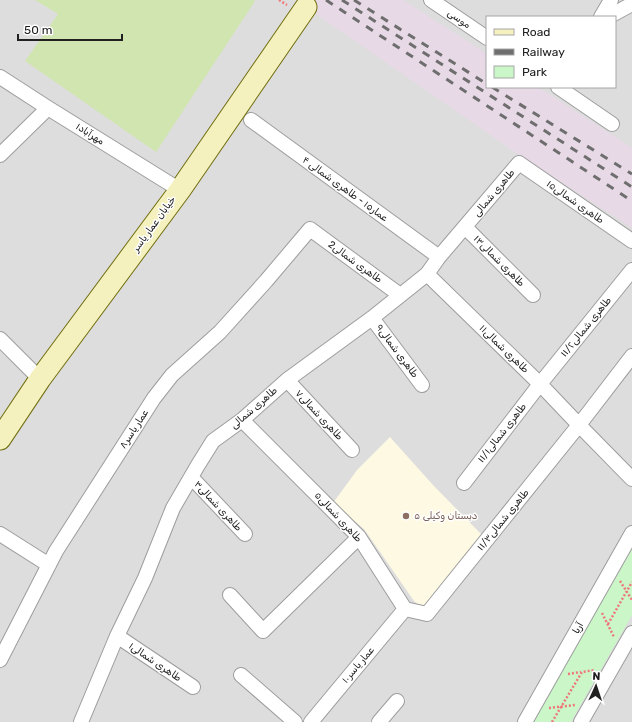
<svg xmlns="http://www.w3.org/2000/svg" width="632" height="722" font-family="Rubik,'Noto Sans Arabic',sans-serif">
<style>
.residential{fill:#dedddd;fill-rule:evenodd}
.industrial{fill:#e8d9e7}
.education{fill:#fdf9e3}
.grass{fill:#d1e5b1}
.park{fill:#caf6c8}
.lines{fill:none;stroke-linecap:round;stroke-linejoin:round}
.street-casing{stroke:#9d9d9d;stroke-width:16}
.secondary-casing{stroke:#706e0e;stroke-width:23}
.path{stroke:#ef787b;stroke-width:2.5;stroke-dasharray:2 2;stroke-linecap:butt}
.street{stroke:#fff;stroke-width:14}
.secondary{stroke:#f5f1bf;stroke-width:21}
.rail{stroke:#6e6e6e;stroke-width:3;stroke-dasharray:8 8;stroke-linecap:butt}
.education-dot{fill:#8d6e63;stroke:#fff;stroke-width:1.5}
.labels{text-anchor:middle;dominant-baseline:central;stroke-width:3;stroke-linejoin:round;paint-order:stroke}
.street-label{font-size:10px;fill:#202020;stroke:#fff}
.education-label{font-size:10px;fill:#785e54;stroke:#fff;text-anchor:start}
</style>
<rect width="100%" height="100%" fill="#efece7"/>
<path class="residential" d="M0,0H632V722H0ZM487,17H615V87H487Z"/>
<path class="industrial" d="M296,0H403L487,54V87H538L632,148V228L515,152Z"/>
<path class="education" d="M390,437L433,485L484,537L426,610L414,601L364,529L333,503L357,470Z"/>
<path class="grass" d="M35,0H253L255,1L156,152L25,61L58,14Z"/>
<path class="park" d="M632,549V615L571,722H533Z"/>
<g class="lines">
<g class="street-casing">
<path id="street" d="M431,0L487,38
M601,17L611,0
M608,17L632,4
M0,77L48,108L180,190
M558,87L612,124
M251,120L439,257
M0,155L48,108
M465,227L533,295
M427,274L540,384L579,425L632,479
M372,318L422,385
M0,339L40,379
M287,380L352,450
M242,420L359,537L405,609L427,614L579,425L632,356
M191,477L245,534
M464,483L540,384L632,270
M0,534L49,565
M230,595L263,631L359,537
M117,636L193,687
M0,660L56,551L154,398L172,375L220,332L266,281L310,229L400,295
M241,675L295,722
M81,722L117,636L145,578L173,508L198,465L213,441L242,420L287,380L372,318L427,274L439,257L519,163L632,241
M311,722L405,609
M379,722L397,701
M525,722L632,533
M581,722L632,633"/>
</g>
<g class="secondary-casing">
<path id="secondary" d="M0,439L40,379L180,190L306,7"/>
</g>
<path class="path" d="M279,0L287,5
M620,581L632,600
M602,613L614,637
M608,624L632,582
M568,674L581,672
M549,708L575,705
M552,722L582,672L595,670"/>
<use href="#street" class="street"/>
<use href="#secondary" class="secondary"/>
<path class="rail" d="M326,0L632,201
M342,0L632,187
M354,0L487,84
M492,87L632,174"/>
</g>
<circle class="education-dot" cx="406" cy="516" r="4"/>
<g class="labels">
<g class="street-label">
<text transform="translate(459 19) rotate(35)">موسی</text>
<text transform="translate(90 134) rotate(32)">مهرآباد۱</text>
<text transform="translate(345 189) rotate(36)">عمار۱۵ - طاهری شمالی ۴</text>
<text transform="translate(494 193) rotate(-50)">طاهری شمالی</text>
<text transform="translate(575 202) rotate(35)">طاهری شمالی۱۵</text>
<text transform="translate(154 224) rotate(-54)">خیابان عمار یاسر</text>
<text transform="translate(499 261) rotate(45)">طاهری شمالی۱۳</text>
<text transform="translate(355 262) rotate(36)">طاهری شمالی2</text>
<text transform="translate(586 327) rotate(-51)">طاهری شمالی۱۱/۲</text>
<text transform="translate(504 349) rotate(44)">طاهری شمالی۱۱</text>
<text transform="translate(397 351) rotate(53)">طاهری شمالی۹</text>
<text transform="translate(254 408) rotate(-41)">طاهری شمالی</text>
<text transform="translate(319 415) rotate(47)">طاهری شمالی۷</text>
<text transform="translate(134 429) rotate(-57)">عمار یاسر۸</text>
<text transform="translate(502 433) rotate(-52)">طاهری شمالی۱۱/۱</text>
<text transform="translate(218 506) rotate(47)">طاهری شمالی۳</text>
<text transform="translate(338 517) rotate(47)">طاهری شمالی۵</text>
<text transform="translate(503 520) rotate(-51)">طاهری شمالی۱۱/۳</text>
<text transform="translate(578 628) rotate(-60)">آریا</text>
<text transform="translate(155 662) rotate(34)">طاهری شمالی۱</text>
<text transform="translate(358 665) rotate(-50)">عمار یاسر۱۰</text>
</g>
<g class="education-label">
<text x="414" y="516">دبستان وکیلی ۵</text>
</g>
</g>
<rect x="486" y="16" width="130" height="72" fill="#ffffff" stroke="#a6a6a6"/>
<rect x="494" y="29" width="20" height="6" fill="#f5f1bf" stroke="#a6a6a6"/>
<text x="522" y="36" font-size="12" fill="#202020">Road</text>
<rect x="494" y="49" width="20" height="6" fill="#6e6e6e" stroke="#a6a6a6"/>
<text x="522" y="56" font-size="12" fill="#202020">Railway</text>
<rect x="494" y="66" width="20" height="12" fill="#caf6c8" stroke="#a6a6a6"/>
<text x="522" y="76" font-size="12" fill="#202020">Park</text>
<g transform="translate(596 686) rotate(3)" stroke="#ffffff" stroke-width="3" paint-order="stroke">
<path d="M0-3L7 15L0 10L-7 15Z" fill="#202020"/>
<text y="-6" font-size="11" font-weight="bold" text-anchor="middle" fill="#202020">N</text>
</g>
<path d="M18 34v6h104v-6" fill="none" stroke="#202020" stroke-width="2"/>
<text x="24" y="34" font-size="12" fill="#202020" stroke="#ffffff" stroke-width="3" paint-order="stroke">50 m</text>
</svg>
